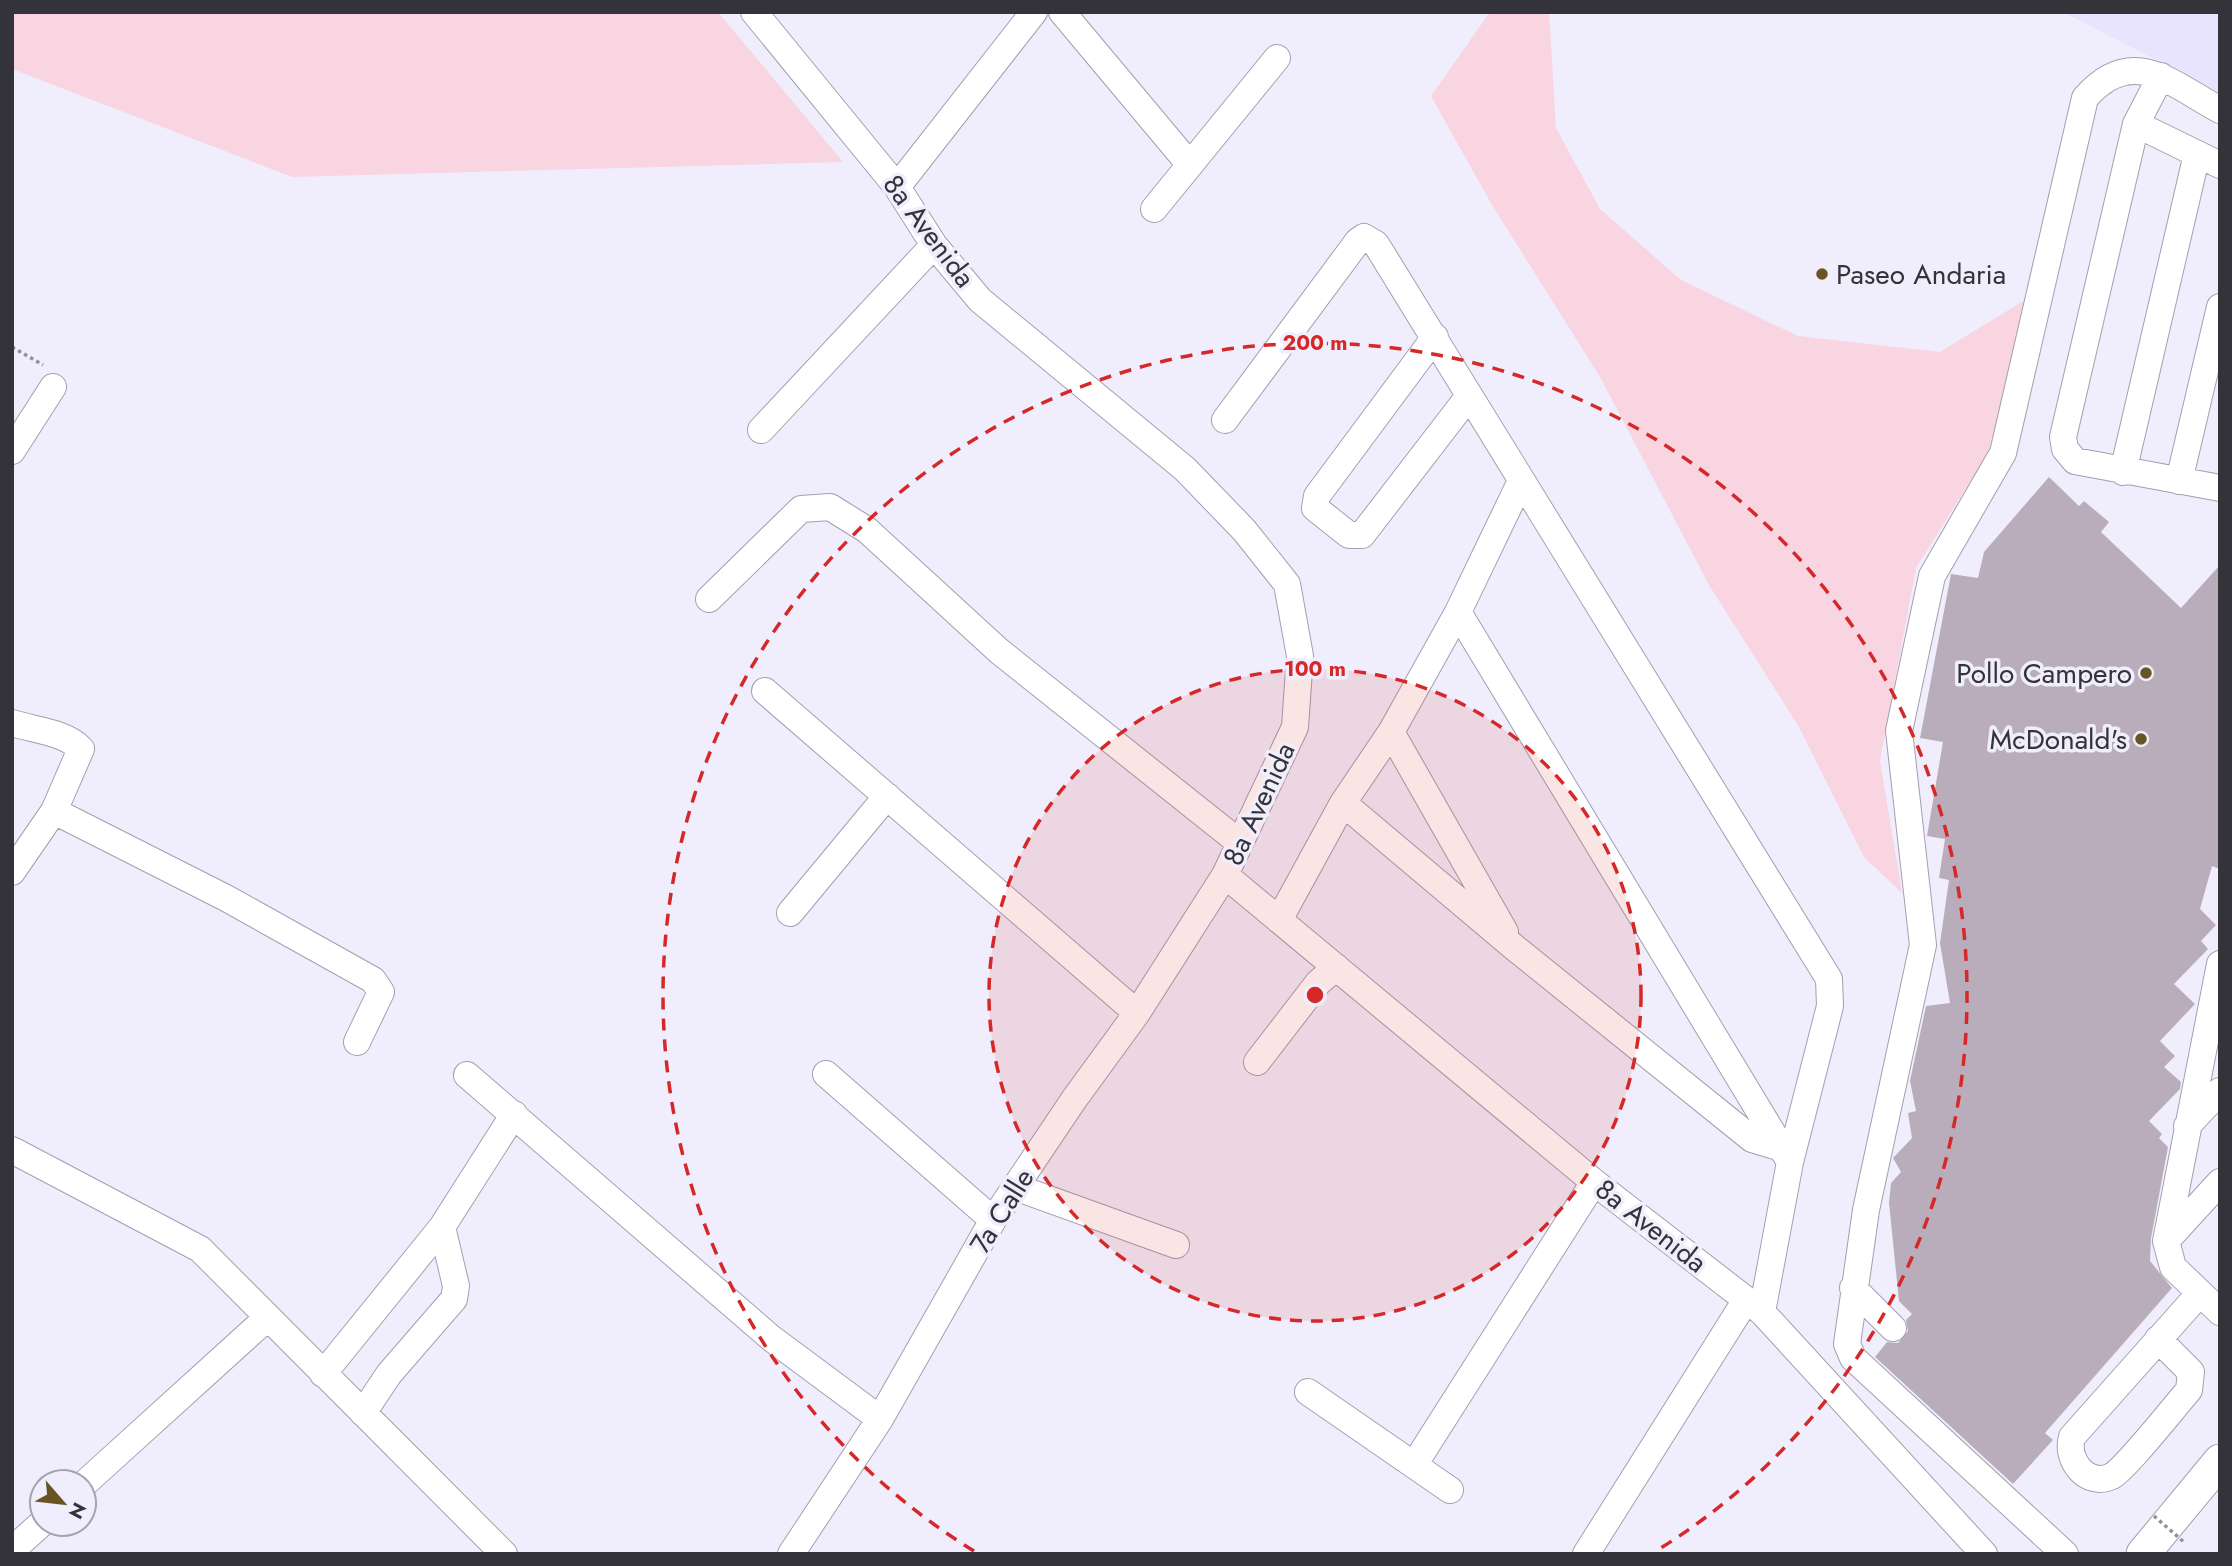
<svg xmlns="http://www.w3.org/2000/svg" width="2232" height="1566" font-family="Jost,sans-serif">
<style>
.built{fill:#e9e4fe}
.green{fill:#f8d5e1}
.building{fill:#baadbb}
.lines{fill:none;stroke-linecap:round;stroke-linejoin:round}
.minor-casing{stroke:#a29fb0;stroke-width:28}
.major-casing{stroke:#a29fb0;stroke-width:35}
.path{stroke:#92919b;stroke-width:3.5;stroke-dasharray:3.5 3.5;stroke-linecap:butt}
.minor{stroke:#fff;stroke-width:26}
.major{stroke:#fff;stroke-width:33}
.path-bridge{stroke:#92919b;stroke-width:3.5;stroke-dasharray:3.5 3.5;stroke-linecap:butt}
.ring{fill:none;stroke:#d62828;stroke-width:3.5;stroke-dasharray:12 9}
.poi-dot{fill:#695524;stroke:#f0eefc;stroke-width:2.5}
.labels{text-anchor:middle;dominant-baseline:central;stroke-width:7;stroke-linejoin:round;paint-order:stroke}
.street-label{font-size:28px;fill:#34333a;stroke:#f0eefc}
.poi-label{font-size:28px;fill:#34333a;stroke:#f0eefc;text-anchor:end}
.centre{fill:#d62828;stroke:#f0eefc;stroke-width:3.5}
.ring-label{font-size:21px;text-anchor:middle;font-weight:bold;fill:#d62828;stroke:#f0eefc;stroke-width:7;stroke-linejoin:round;paint-order:stroke}
</style>
<rect width="100%" height="100%" fill="#f0eefc"/>
<path class="built" d="M2063,12H2220V93Z"/>
<path class="green" d="M12,12H718L843,162L292,177L12,69Z
M1490,12H1549L1556,128L1600,209L1681,280L1798,336L1940,352L2030,297L1988,453L1916,568L1880,761L1902,893L1864,857L1799,727L1709,585L1600,377L1492,205L1431,96Z"/>
<path class="building" d="M2049,477L2079,506L2084,501L2109,522L2101,532L2181,608L2220,565V869L2212,866L2200,909L2216,925L2201,941L2208,949L2174,984L2195,1004L2160,1041L2175,1056L2164,1067L2181,1082L2180,1089L2149,1121L2162,1134L2159,1138L2168,1147L2151,1238L2150,1261L2172,1288L2045,1433L2053,1440L2013,1484L1875,1357L1887,1342L1898,1343L1908,1331L1906,1320L1912,1314L1899,1301L1889,1203L1891,1183L1901,1172L1893,1158L1912,1138L1908,1113L1916,1111L1910,1081L1926,1006L1950,1003L1940,943L1949,880L1939,878L1945,839L1927,836L1943,742L1920,738L1951,574L1978,578L1984,552Z"/>
<g class="lines">
<g class="minor-casing">
<path id="minor" d="M754,12L897,187L934,245L980,300L1185,469L1244,530L1287,584L1300,656L1295,727L1225,875L1137,1013L1075,1098L993,1220L880,1419L791,1554
M1062,12L1190,165
M2161,76L2136,124L2063,437L2065,449L2075,461L2220,488
M2136,124L2220,165
M897,187L1034,12
M1154,209L1277,58
M1435,337L1317,496L1315,508L1349,535H1362L1469,396
M1225,420L1358,241L1364,237L1376,244L1829,979L1830,1006L1790,1162L1762,1312
M761,430L934,245
M12,451L53,387
M2123,472L2197,154
M2179,481L2220,307
M709,599L801,509L830,507L867,530L999,651L1240,843
M1458,612L1790,1162
M765,691L1137,1013
M12,723C34,730 65,732 81,749L54,811L12,872
M1391,732L1505,932
M1343,803L1515,948L1752,1139L1782,1148
M54,811L226,898L373,980L381,992L357,1042
M1225,875L1594,1182L1762,1312L1984,1554
M790,913L887,796
M1279,920L1343,803L1391,732L1458,612L1520,483
M2220,964L2166,1241L2173,1267L2220,1312
M1257,1062L1318,983L1336,967
M826,1074L993,1220
M467,1075L771,1338L880,1419
M2187,1126L2220,1091
M12,1150L200,1249L504,1554
M1015,1187L1176,1245
M2166,1241L2220,1182
M1853,1288L1893,1328
M2158,1339L2191,1372L2189,1390C2175,1406 2126,1468 2112,1476C2087,1488 2065,1460 2072,1437L2200,1293
M323,1374L442,1227L514,1114
M1308,1392L1450,1490
M363,1413L389,1374L454,1299L456,1286L442,1227
M1414,1465L1594,1182
M84,1484L267,1318
M12,1550L42,1523
M1586,1554L1746,1300
M2065,1554L1853,1358L1847,1344L1866,1210L1923,945L1899,731L1932,576L2003,453L2085,98C2132,44 2170,83 2220,110"/>
</g>
<g class="major-casing">
<path id="major" d="M2143,1554L2220,1461"/>
</g>
<path class="path" d="M12,347L43,365"/>
<use href="#minor" class="minor"/>
<use href="#major" class="major"/>
<path class="path-bridge" d="M2154,1516L2185,1543"/>
</g>
<circle cx="1315" cy="995" r="326" fill="#d62828" fill-opacity=".12"/>
<g class="ring">
<circle cx="1315" cy="995" r="326"/>
<path d="M974 1551A652 652 0 1 1 1656 1551"/>
</g>
<g class="poi-dot">
<circle cx="1822" cy="274" r="7"/>
<circle cx="2146" cy="673" r="7"/>
<circle cx="2141" cy="739" r="7"/>
</g>
<g class="labels">
<g class="street-label">
<text transform="translate(929 231) rotate(53)">8a Avenida</text>
<text transform="translate(1259 804) rotate(-65)">8a Avenida</text>
<text transform="translate(1002 1211) rotate(-58)">7a Calle</text>
<text transform="translate(1651 1226) rotate(38)">8a Avenida</text>
</g>
<g class="poi-label">
<text x="1836" y="274" text-anchor="start">Paseo Andaria</text>
<text x="2132" y="673">Pollo Campero</text>
<text x="2127" y="739">McDonald's</text>
</g>
</g>
<circle cx="1315" cy="995" r="10" class="centre"/>
<g class="ring-label">
<text x="1315" y="350">200 m</text>
<text x="1315" y="676">100 m</text>
</g>
<rect width="2232" height="1566" fill="none" stroke="#34333a" stroke-width="28"/>
<g transform="translate(63 1503) rotate(118)"><circle r="33" fill="#f0eefc" stroke="#a5a3ae" stroke-width="2"/>
<path d="M0-5L12 26L0 18L-12 26Z" fill="#695524"/>
<text y="-10" font-size="19" font-weight="bold" text-anchor="middle" fill="#34333a">N</text>
</g>
</svg>
